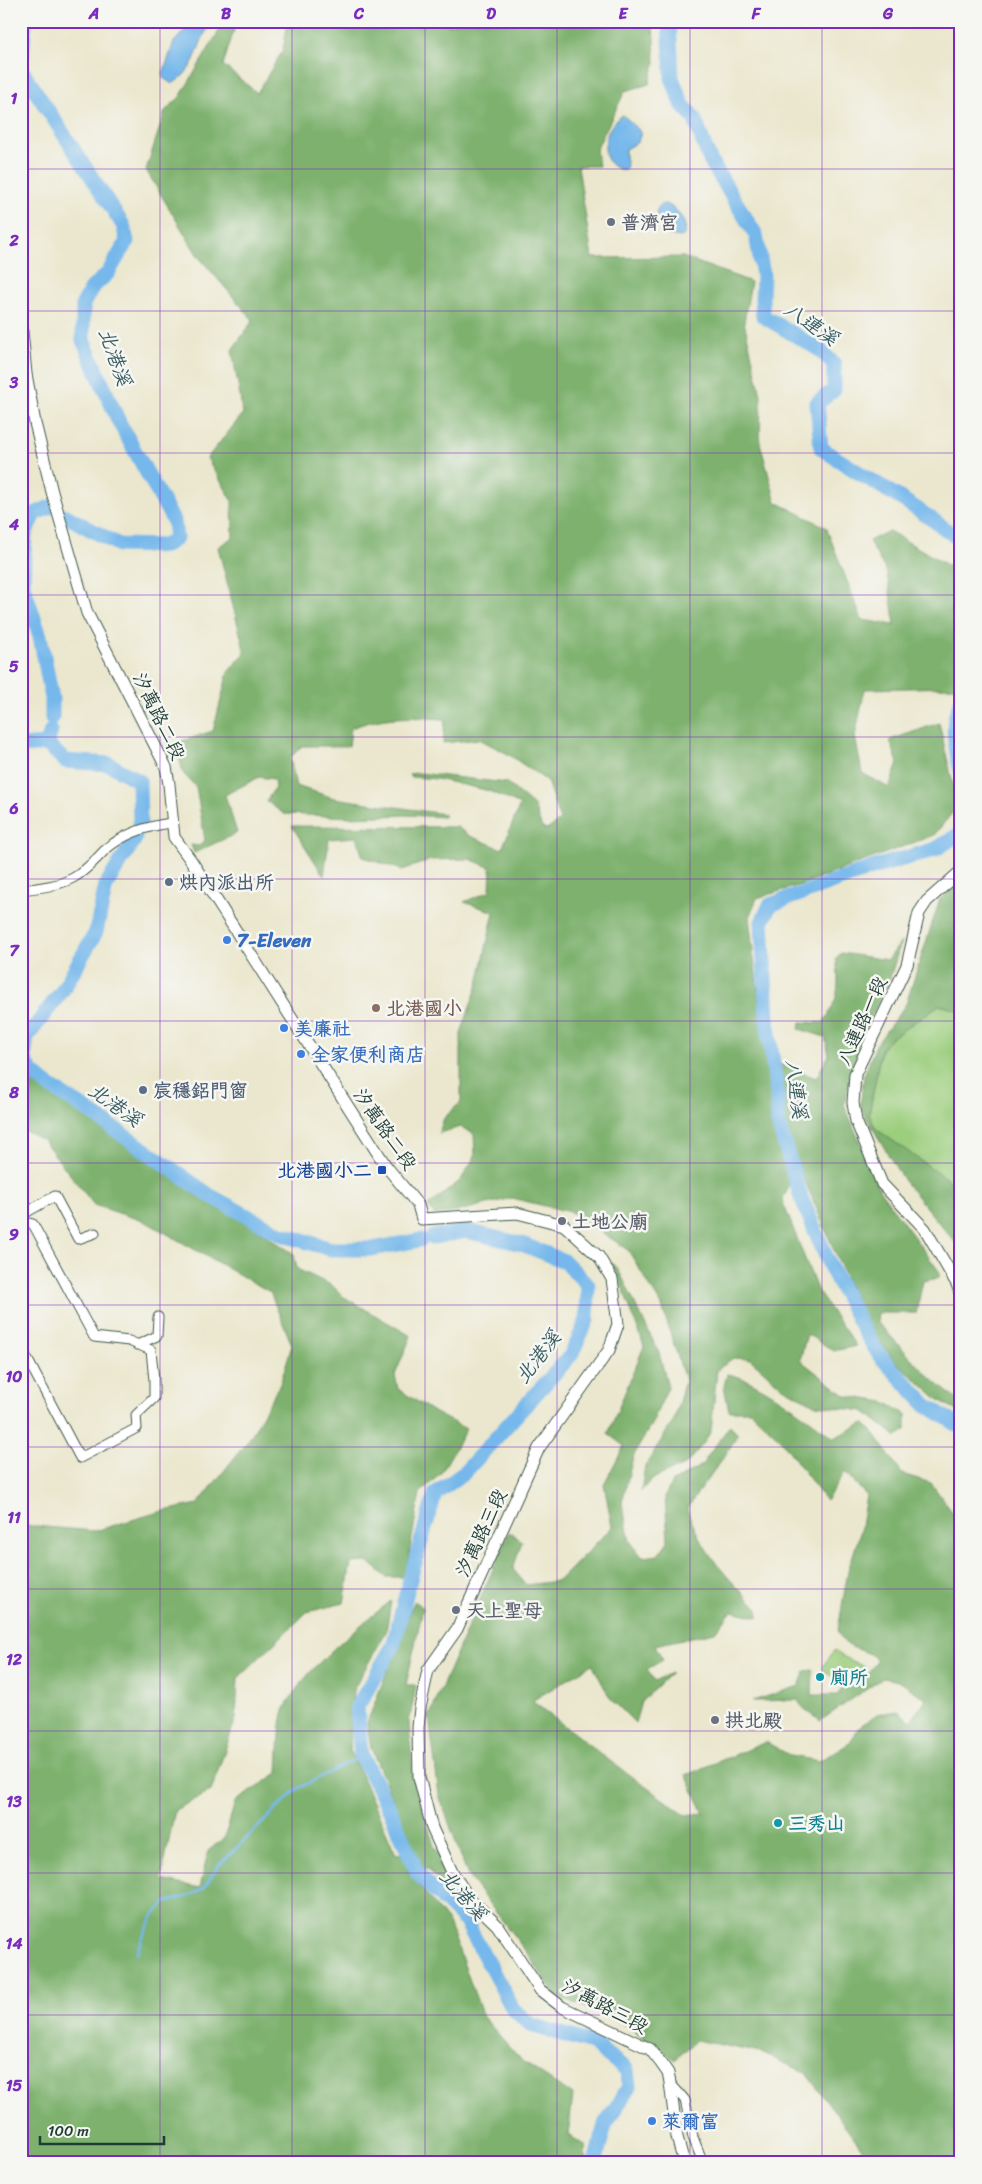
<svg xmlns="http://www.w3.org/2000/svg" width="982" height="2184" font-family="Sriracha,'LXGW WenKai TC',sans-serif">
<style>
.green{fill:#9cce7e;stroke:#5e8659}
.forest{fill:#7db16d;stroke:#4e7750}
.water{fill:#76b8eb;stroke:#4a7a90}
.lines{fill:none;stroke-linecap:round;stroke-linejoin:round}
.stream{stroke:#76b8eb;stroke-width:2.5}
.river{stroke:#76b8eb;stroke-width:15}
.minor-casing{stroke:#3e564b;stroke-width:11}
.tertiary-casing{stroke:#3e564b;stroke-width:13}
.minor{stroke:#fff;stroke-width:9}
.tertiary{stroke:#fff;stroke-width:11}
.grid{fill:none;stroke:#7b2cbf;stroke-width:1;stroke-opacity:0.55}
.worship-dot{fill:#6b7280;stroke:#f6f6f2;stroke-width:2}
.service-dot{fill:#5c6f8a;stroke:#f6f6f2;stroke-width:2}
.shop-dot{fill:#3f7fe0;stroke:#f6f6f2;stroke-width:2}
.education-dot{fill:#8d6e63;stroke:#f6f6f2;stroke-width:2}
.transit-dot{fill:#1a4fb4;stroke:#f6f6f2;stroke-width:2}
.culture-dot{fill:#0f9aa8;stroke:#f6f6f2;stroke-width:2}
.labels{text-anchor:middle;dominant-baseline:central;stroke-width:5;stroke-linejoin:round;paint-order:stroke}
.worship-label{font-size:19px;font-weight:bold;fill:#5b616d;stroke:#f6f6f2;text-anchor:start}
.street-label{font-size:19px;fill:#1f3d34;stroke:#f6f6f2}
.service-label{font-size:19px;font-weight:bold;fill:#4e5e75;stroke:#f6f6f2;text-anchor:start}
.shop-label{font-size:19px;font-weight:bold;fill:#366cbe;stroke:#f6f6f2;text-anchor:start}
.education-label{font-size:19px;font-weight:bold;fill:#785e54;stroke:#f6f6f2;text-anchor:start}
.transit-label{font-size:19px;font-weight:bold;fill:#164399;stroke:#f6f6f2;text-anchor:end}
.culture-label{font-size:19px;font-weight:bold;fill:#0d838f;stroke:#f6f6f2;text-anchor:start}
.water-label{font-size:20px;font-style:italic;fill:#355c62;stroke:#f6f6f2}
.neatline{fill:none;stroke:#7b2cbf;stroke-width:2}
.grid-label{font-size:16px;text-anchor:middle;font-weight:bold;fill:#7b2cbf}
</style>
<rect width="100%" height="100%" fill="#f6f6f2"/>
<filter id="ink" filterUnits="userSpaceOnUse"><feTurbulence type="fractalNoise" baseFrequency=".02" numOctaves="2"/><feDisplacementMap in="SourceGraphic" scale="10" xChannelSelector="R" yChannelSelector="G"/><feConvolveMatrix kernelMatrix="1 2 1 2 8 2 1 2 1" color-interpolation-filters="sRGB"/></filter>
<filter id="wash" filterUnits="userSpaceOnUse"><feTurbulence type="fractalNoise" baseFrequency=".0096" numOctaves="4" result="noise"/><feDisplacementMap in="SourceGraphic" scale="20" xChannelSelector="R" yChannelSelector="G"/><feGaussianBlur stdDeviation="1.12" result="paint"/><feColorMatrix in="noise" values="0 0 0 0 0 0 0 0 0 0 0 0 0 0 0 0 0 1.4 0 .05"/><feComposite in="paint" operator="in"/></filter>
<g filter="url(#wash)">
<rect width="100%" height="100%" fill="#ebe7ce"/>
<path class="green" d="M939,1005L961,1011V1189L876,1129L869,1114L881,1050L890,1039Z
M835,1650L840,1655L866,1668L861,1676C846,1679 832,1682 822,1667Z"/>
<path class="forest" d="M225,21H237L223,65L257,93L283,50L288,21H437L448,25L468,21H653L655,63L649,84L625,91L596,150L599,166H578L592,258L683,257L751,282L744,322L761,395L760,443L776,502L826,527L862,620L895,625L887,573L869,541L889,531L961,573V689L955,687L865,689L855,736L862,773L889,788L898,763L890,740L939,723L958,806L934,835L800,885L757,898L749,917L766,1059L816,1078L829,1055L825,1037L799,1029L801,1022L823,1023C839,1001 840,985 836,958L841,953L888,960L901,942L889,981L861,1037L844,1104L880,1191L939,1271V1278L923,1281L916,1313H878L877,1322C901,1346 932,1385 961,1401V1413L939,1400L897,1363L866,1326L805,1181L791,1184L782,1200L818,1292L856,1346L834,1351L807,1334L800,1360L846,1396L885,1402L906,1414V1430L897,1437L864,1411L816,1405L781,1386L750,1359L733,1358L717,1370L711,1431L703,1444L686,1464L652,1479L641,1491L645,1466L674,1420L685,1380L662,1306L628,1250L574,1213L512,1198L450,1213L434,1214L428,1206L461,1180L475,1156L474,1134L461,1127L439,1133L444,1118L461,1102V1033L478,984L494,912L464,902L490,891L491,868L470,859L431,860L402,870L363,857L356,837L329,839L324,876L292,826L457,827L470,836L502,849L520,805L490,791L437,779L411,777L409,774L419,773L507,783L534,806L542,828L547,830L560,820L547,781L508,754L479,739L443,743L445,719C408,717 386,715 351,728L349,746H302L290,758L296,786L334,798L444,814V817L406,815L350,817L284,814L266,801L275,788L274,779L259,777L225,795L237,833L194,853L191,845L199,846L205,840L196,787L183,773L176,743L213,731L228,672L245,653L218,547L233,537L232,500L207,458L243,414L232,350L253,320L198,256L146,170L165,111L180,97Z
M961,883V1011L939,1005L890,1039L881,1050L869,1114L876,1129L961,1189V1255L959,1247L904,1181L860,1107L864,1075L876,1045L906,1004L940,899Z
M21,1072L294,1254L297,1269L333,1286L344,1297L411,1336L395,1375L398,1389L435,1413L466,1429L441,1473L420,1493L405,1577H386L369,1562L351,1563L344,1603L307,1612L238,1678L236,1718L211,1791L175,1810L161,1880L200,1888L208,1851L225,1837L235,1802L278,1773C279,1757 279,1725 284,1711C300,1672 358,1627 391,1601L386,1632L353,1690L350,1750L396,1854L414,1851L371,1748L367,1723L414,1601L423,1608L406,1685H416L409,1723L413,1777L434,1846L473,1908L470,1915L428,1869L407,1870L449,1923L483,2017L523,2062L573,2095L568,2135L585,2145L586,2163H21V1525L95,1531L159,1512L198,1504L250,1438L280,1384L292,1345L270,1292L146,1222L94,1205L43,1140L21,1129Z
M609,1260L617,1268L622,1277L659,1353L668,1387L653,1421L633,1457L622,1503L630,1541L642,1557L658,1555L668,1541L665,1496L672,1482L701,1466L730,1425L738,1435C723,1461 703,1483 687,1509C701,1551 727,1578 758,1608V1617L732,1611L715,1632L655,1645L663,1660L647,1669L654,1681L671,1673L641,1702L635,1723L610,1698L592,1664L532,1701L614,1764L685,1815L704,1813L686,1775L766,1742L791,1756L819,1761L850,1743L859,1727L877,1714L898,1711L911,1721L926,1699L899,1681L883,1678L820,1721C813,1714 802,1710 798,1700L753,1701L799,1686L805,1671L813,1670L812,1695H838L843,1685C861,1680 868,1677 877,1660C864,1645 845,1654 838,1630L848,1571L860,1533L866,1495L845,1472L826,1501L781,1440L750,1411H729L724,1386L727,1374C757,1378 808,1419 834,1438L864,1423L875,1434L902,1474L931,1483L961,1524V2163H873L805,2072L761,2053L696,2040L675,2060L619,2021L556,1996L527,1953L468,1876L439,1795L429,1717L509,1532L522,1541L513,1569L526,1585L558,1581L612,1527L604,1484L624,1446L608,1434L644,1346L619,1278Z"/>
<path class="water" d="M189,21H215C195,36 202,67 172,84L162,77L174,42L189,26Z
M623,115L641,132L638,142L625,149V157L627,166L624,170C595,167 603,125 623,115Z
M664,204C676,205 688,223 685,234L681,237L663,234L656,212L659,206Z"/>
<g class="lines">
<path class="stream" d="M25,24L26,21
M21,1061L24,1058
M137,1953L143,1936L155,1914L166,1902L189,1896L204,1888L218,1866L297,1789L361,1756"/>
<path class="river" d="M669,21L672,78L682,104L694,118L710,160L756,235L763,275L762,299L763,316L820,350L834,364V390L817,403L821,448C867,480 917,505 961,541
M21,67L25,24L22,21
M21,69L123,225L127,241L108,273L92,288L83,304V340L119,422L174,522L176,538L165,546L119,545L66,516
M50,507L34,514L25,534L23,585L40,636L52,698V718
M961,702C949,722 956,749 961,770
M51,731L47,744L65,761L109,764L139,781L140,824
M21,746L47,744
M961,833L936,849L872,868L770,905L762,922L767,1019L777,1093L778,1123L801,1197L830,1266L863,1329L880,1356L926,1405L961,1427
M135,839L106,885L96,932L62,991L27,1037L24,1058L31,1071L45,1083L99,1118L209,1195L281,1234L331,1249H372L420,1240
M409,1583L435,1494L464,1473L571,1355L587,1320L588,1285L564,1261L522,1244L466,1231L433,1237
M407,1591L393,1646L357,1707L361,1756L390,1810L418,1874L466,1922L513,2009L531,2025L592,2043L627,2070L629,2087L605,2125L595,2163"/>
</g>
</g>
<g filter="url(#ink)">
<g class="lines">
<g class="minor-casing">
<path id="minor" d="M21,890C38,888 58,886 73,878C86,871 95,860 105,850C123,834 148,826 171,823
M21,1220L27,1212L55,1196L78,1239L95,1233
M21,1221L33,1224L94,1337L129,1341L151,1350L154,1380V1398L136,1415L137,1428L80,1458L21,1347
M137,1345L157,1336L158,1317
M670,2083L685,2100L693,2137L703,2163"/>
</g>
<g class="tertiary-casing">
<path id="tertiary" d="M21,320L26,374L35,423L52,492L87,613L166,767L169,784L174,837L192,862L386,1166L418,1205L422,1219L517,1213L564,1225L599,1257L612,1279L618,1324L609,1350L539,1448L457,1629L428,1670L420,1708L418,1728L419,1777L432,1828L452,1872L469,1898L497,1925L540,1990L562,2007L650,2049L661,2063L668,2073L670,2083L677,2137L684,2163
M961,871L927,901L919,913L907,965L855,1074L853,1103L856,1121L882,1184L925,1229L957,1284L961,1295"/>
</g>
<use href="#minor" class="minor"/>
<use href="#tertiary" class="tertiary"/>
</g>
</g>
<path class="grid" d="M160,21V2163M292,21V2163M425,21V2163M557,21V2163M690,21V2163M822,21V2163M21,169H961M21,311H961M21,453H961M21,595H961M21,737H961M21,879H961M21,1021H961M21,1163H961M21,1305H961M21,1447H961M21,1589H961M21,1731H961M21,1873H961M21,2015H961"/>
<g class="worship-dot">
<circle cx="611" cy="222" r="5"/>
<circle cx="562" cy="1221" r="5"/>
<circle cx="456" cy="1610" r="5"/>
<circle cx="715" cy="1720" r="5"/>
</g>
<g class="service-dot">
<circle cx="169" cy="882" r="5"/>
<circle cx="143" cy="1090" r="5"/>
</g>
<g class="shop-dot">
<circle cx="227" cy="940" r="5"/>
<circle cx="284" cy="1028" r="5"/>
<circle cx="301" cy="1054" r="5"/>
<circle cx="652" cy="2121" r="5"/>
</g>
<circle class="education-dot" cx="376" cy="1008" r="5"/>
<rect class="transit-dot" x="377" y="1165" width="10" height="10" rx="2.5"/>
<g class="culture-dot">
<circle cx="820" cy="1677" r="5"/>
<circle cx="778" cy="1823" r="5"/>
</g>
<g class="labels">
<g class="worship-label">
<text x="621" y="222">普濟宮</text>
<text x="572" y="1221">土地公廟</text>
<text x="466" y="1610">天上聖母</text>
<text x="725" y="1720">拱北殿</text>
</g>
<g class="street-label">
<text transform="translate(159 716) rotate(64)">汐萬路二段</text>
<text transform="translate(862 1021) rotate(-66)">八連路一段</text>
<text transform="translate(385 1129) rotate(55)">汐萬路二段</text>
<text transform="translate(481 1533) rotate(-65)">汐萬路三段</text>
<text transform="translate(605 2006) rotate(28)">汐萬路三段</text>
</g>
<g class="service-label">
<text x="179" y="882">烘內派出所</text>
<text x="153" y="1090">宸穩鋁門窗</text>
</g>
<g class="shop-label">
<text x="237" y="940">7-Eleven</text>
<text x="294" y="1028">美廉社</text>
<text x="311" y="1054">全家便利商店</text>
<text x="662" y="2121">萊爾富</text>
</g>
<g class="education-label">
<text x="386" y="1008">北港國小</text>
</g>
<g class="transit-label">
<text x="372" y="1170">北港國小二</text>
</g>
<g class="culture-label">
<text x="830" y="1677">廁所</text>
<text x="788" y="1823">三秀山</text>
</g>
<g class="water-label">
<text transform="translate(811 324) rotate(34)">八連溪</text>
<text transform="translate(115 357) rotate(70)">北港溪</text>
<text transform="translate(796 1089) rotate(82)">八連溪</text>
<text transform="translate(115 1105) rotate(35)">北港溪</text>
<text transform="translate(538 1357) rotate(-52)">北港溪</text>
<text transform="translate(463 1895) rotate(49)">北港溪</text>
</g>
</g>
<rect width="982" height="2184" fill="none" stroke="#f6f6f2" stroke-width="55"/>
<path d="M40 2136v8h124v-8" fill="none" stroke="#1f3d34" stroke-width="2.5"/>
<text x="48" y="2136" font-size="15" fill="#1f3d34" stroke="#f6f6f2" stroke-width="4" paint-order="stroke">100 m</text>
<rect x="28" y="28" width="926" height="2128" class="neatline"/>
<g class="grid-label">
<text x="94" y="19">A</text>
<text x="226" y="19">B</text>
<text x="359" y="19">C</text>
<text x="491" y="19">D</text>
<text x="623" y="19">E</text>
<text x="756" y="19">F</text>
<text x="888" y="19">G</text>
<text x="14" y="104">1</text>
<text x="14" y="246">2</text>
<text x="14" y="388">3</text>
<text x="14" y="530">4</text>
<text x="14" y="672">5</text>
<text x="14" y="814">6</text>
<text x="14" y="956">7</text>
<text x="14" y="1098">8</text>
<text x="14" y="1240">9</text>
<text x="14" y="1382">10</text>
<text x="14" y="1523">11</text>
<text x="14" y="1665">12</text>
<text x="14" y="1807">13</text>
<text x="14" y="1949">14</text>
<text x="14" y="2091">15</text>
</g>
</svg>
